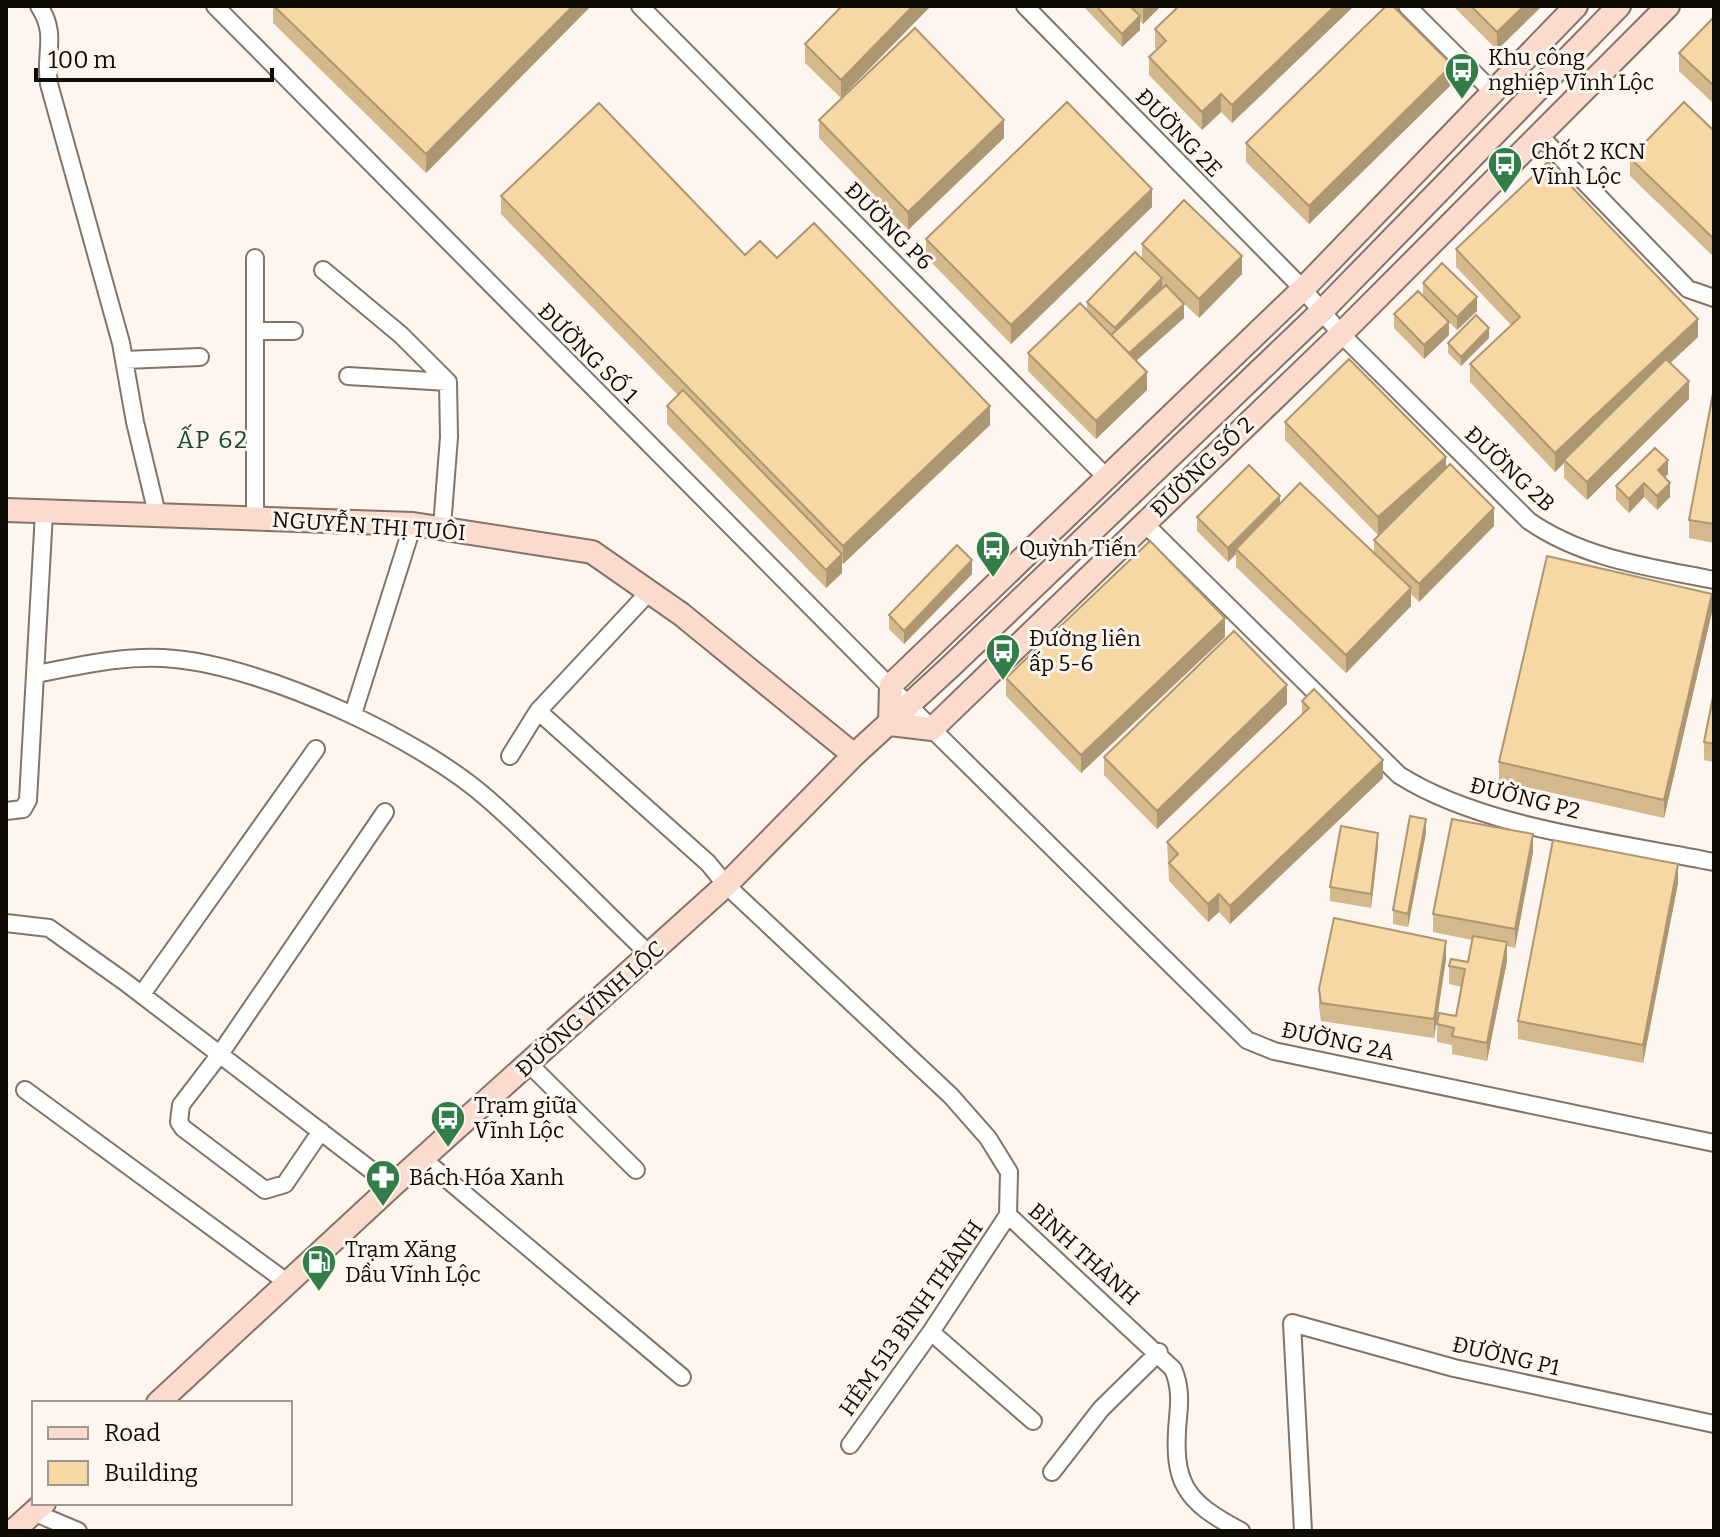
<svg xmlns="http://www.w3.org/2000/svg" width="1720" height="1537" font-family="Bitter,serif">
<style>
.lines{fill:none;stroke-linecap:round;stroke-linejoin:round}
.street-casing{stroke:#847366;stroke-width:20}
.secondary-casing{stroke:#847366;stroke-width:26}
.street{stroke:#fff;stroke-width:16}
.secondary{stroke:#fbdbce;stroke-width:22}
.wall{fill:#d4b98c}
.shaded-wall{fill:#ad9672}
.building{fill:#f7d7a3;stroke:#ad9672;stroke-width:2}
.labels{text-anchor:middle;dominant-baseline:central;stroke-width:6;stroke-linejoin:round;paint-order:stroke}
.poi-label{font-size:22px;fill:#110b06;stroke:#fdf5ef;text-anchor:start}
.street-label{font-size:22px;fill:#110b06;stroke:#fdf5ef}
.neighbourhood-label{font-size:24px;letter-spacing:2px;fill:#164a28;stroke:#fdf5ef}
</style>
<rect width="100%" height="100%" fill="#fdf5ef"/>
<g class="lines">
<g class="street-casing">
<path id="street" d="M39,6C58,35 44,52 49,84L121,343L135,422L158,518
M215,6L932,729L1247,1040L1274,1051L1714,1143
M640,6L1107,478
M1025,6L1303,289L1341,334L1529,521C1584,559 1649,567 1714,580
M1407,6L1493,92
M1539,135L1688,289L1714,298
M323,270L401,335L448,382L449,437L442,527
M256,331H294
M124,360L200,357
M348,376L448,382
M255,519V258
M1144,523L1399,775C1482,828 1616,842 1714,862
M649,592L538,711L708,863L726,885L951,1096L988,1138L1009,1172L1008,1215L1173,1369C1180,1385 1180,1400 1178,1418C1172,1483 1184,1501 1241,1531
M37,674C82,665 128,654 175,659C267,668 419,738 488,799C544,848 596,904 650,955
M353,714L413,524
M510,756L538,711
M6,811L23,809L28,800L44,513
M6,923L49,928L125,982L392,1186
M142,994L316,749
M529,1064L636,1170
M25,1090L288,1283
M321,1131L285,1184L265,1190L183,1128L179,1122L181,1105L220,1054L385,812
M423,1159L682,1377
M931,1332L1033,1421
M850,1445L931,1332L1008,1215
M1052,1472L1101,1409L1159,1352
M33,1512L78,1531
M1303,1531L1292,1323L1454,1368L1714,1424"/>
</g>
<g class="secondary-casing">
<path id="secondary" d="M6,510L413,524L592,552L681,614L854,755
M890,724L932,729L1341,334L1668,6
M890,724L891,685L1303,289L1576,6
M158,1403L392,1186L726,885L854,755L949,668L1322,311L1619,6
M13,1531L44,1503"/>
</g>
<use href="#street" class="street"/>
<use href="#secondary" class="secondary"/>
</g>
<path class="wall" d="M273,6H591L426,173L273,23Z
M842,6L841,98L805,63V44Z
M1083,6H1161L1143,24L1140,21V30L1122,47Z
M1179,6H1354L1232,123L1221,112L1202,130L1149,75V57L1157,49L1155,48V29Z
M1453,6H1542L1497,50Z
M1714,17V104L1679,71V53Z
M1452,84L1309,224L1246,162V143Z
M819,120L1004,138L908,230L819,138Z
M1714,131V257L1630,176V158Z
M501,196L745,255L777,258L990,425L843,564L842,563V573L826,588L667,424V406L678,395L501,214Z
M1152,207L1011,344L926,257V239Z
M1142,244L1242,274L1199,318L1172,292L1184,318L1136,361L1147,390L1096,439L1028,371V353L1087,311V302L1142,259Z
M1456,249L1698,337L1670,363L1689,399L1587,500L1564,478V463L1555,472L1470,382V364L1511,325L1456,267Z
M1423,283L1477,311L1457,330L1449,322V335L1424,359L1394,328V314L1423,296Z
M1489,338L1461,366L1448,353V343Z
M1714,388V543L1689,538V520Z
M1285,422L1446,468L1494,526L1419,602L1411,594V606L1346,673L1236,567V554L1228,562L1197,531V517L1280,503L1374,553V540L1390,524L1378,535L1285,440Z
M1668,474L1665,477L1670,497L1657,510L1644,497L1629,513L1616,500V486Z
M972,574L904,644L889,629V615Z
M1712,612L1664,818L1499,781V762Z
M1225,637L1081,773L1006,696V678Z
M1714,692V762L1704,760V742Z
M1302,701L1383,778L1230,924L1219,912L1208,922L1169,881L1167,842L1302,714Z
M1287,704L1157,829L1104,775V757Z
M1426,833L1408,927L1393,924V910Z
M1378,847L1371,908L1330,901V887Z
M1533,852L1515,948L1507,946V961L1487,1061L1452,1054V1045L1437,1042V1024L1456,1016L1462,987L1449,984V966L1468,962L1472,940L1433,932V914Z
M1678,883L1643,1063L1518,1039V1021Z
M1446,959L1434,1038L1321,1021L1319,1007V989Z"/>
<path class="shaded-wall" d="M573,6H591L426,173V154Z
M913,6H931L841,98V80Z
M1143,6H1161L1143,24Z
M1335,6H1354L1232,123V105Z
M1524,6H1542L1497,50V32Z
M1140,16V30L1122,47V34Z
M1452,65V84L1309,224V206Z
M1221,94V112L1202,130V112Z
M1004,120V138L908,230V212Z
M1152,189V207L1011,344V325Z
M1242,256V274L1199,318V299Z
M1162,278V292L1115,339V328Z
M1477,297V311L1457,330V317Z
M1184,304V318L1128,368V354Z
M1698,319V337L1566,461L1564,460V463L1555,472V453Z
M1449,322V335L1424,359V345Z
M1489,328V338L1461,366V357Z
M1147,372V390L1096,439V421Z
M1689,381V399L1587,500V482Z
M990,406V425L843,564V546Z
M1446,457V475L1378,535V517Z
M1668,460V474L1658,484V470Z
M1644,483V497L1629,513V499Z
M1670,483V497L1657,510V496Z
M1280,496V509L1236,549V554L1228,562V548Z
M1494,508V526L1419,602V584Z
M842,554V573L826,588V570Z
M972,560V574L904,644V631Z
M1411,588V606L1346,673V655Z
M1712,594V612L1664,818V800Z
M1225,618V637L1081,773V755Z
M1287,685V704L1157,829V811Z
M1383,760V778L1230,924V906Z
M1426,819V833L1408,927V914Z
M1378,833V847L1371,908V894Z
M1533,834V852L1515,948V929Z
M1678,864V883L1643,1063V1045Z
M1219,894V912L1208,922V904Z
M1446,941V959L1434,1038V1019Z
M1507,942V961L1487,1061V1043Z"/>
<path class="building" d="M274,6H573L426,154Z
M842,6H913L841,80L805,44Z
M1096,6H1130L1140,16L1122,34Z
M1179,6H1335L1232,105L1221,94L1202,112L1149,57L1166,41L1155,29Z
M1386,6H1393L1452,65L1309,206L1246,143Z
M1471,6H1524L1497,32Z
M1714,17V86L1679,53Z
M915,28L1004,120L908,212L819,120Z
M1067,102L1152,189L1011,325L926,239Z
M1684,102L1714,131V239L1630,158Z
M599,103L745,255L760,241L777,258L814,223L990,406L843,546L501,196Z
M1548,162L1698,319L1555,453L1470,364L1520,317L1456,249Z
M1184,200L1242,256L1199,299L1142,244Z
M1135,252L1162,278L1115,328L1087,302Z
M1442,263L1477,297L1457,317L1423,283Z
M1166,285L1184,304L1129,353L1111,335Z
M1418,291L1449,322L1424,345L1394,314Z
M1080,303L1147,372L1096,421L1028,353Z
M1476,315L1489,328L1461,357L1448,343Z
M1349,359L1446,457L1378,517L1285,422Z
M1666,359L1689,381L1587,482L1564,460Z
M1714,388V524L1689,520Z
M683,390L842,554L826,570L667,406Z
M1655,448L1668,460L1658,470L1670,483L1657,496L1644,483L1629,499L1616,486Z
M1450,464L1494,508L1419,584L1374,540Z
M1249,465L1280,496L1228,548L1197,517Z
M1300,483L1411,588L1346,655L1236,549Z
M1150,541L1225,618L1081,755L1006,678Z
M957,545L972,560L904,631L889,615Z
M1547,556L1712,594L1664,800L1499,762Z
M1234,631L1287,685L1157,811L1104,757Z
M1314,689L1383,760L1230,906L1219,894L1208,904L1169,863L1178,854L1167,842L1309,708L1302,701Z
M1714,692V744L1704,742Z
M1410,816L1426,819L1408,914L1393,910Z
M1452,819L1533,834L1515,929L1433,914Z
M1341,826L1378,833L1371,894L1330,887Z
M1553,840L1678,864L1643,1045L1518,1021Z
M1334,918L1446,941L1434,1019L1321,1003L1319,989Z
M1473,936L1507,942L1487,1043L1452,1036L1454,1028L1437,1024L1439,1013L1456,1016L1465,969L1449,966L1451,959L1468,962Z"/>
<defs>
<g id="bus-pin" transform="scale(1.8)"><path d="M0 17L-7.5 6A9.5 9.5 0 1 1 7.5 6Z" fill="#337d4b" stroke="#fdf5ef"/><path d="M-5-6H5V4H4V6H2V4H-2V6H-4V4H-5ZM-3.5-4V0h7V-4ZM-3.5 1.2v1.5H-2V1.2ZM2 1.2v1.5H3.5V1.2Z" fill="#fff"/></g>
<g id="pharmacy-pin" transform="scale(1.8)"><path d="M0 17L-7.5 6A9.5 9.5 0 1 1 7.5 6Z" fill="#337d4b" stroke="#fdf5ef"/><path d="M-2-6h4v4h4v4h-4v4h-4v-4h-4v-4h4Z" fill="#fff"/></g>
<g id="fuel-pin" transform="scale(1.8)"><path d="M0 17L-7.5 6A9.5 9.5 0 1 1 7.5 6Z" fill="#337d4b" stroke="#fdf5ef"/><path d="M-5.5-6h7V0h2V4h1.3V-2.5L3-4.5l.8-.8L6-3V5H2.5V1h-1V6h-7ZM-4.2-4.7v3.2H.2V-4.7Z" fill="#fff"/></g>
</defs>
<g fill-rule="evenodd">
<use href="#bus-pin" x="1462" y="70"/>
<use href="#bus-pin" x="1505" y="164"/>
<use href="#bus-pin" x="993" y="548"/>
<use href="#bus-pin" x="1003" y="651"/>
<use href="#bus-pin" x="448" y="1118"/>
<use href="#pharmacy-pin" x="383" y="1177"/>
<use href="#fuel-pin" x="319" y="1262"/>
</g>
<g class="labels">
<g class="poi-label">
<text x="1488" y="57">Khu công<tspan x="1488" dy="25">nghiệp Vĩnh Lộc</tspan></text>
<text x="1531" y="151">Chốt 2 KCN<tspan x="1531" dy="25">Vĩnh Lộc</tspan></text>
<text x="1019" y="548">Quỳnh Tiến</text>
<text x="1029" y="638">Đường liên<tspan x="1029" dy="25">ấp 5-6</tspan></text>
<text x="474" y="1105">Trạm giữa<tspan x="474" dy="25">Vĩnh Lộc</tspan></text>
<text x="409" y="1177">Bách Hóa Xanh</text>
<text x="345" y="1249">Trạm Xăng<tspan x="345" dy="25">Dầu Vĩnh Lộc</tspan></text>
</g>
<g class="street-label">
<text transform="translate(1179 133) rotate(46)">ĐƯỜNG 2E</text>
<text transform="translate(889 226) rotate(45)">ĐƯỜNG P6</text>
<text transform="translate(588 353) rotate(45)">ĐƯỜNG SỐ 1</text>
<text transform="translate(1202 467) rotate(-44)">ĐƯỜNG SỐ 2</text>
<text transform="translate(1510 469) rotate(43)">ĐƯỜNG 2B</text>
<text transform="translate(369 526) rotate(4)">NGUYỄN THỊ TUÔI</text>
<text transform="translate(1525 798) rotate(14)">ĐƯỜNG P2</text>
<text transform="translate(590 1009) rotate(-42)">ĐƯỜNG VĨNH LỘC</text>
<text transform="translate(1338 1041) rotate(12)">ĐƯỜNG 2A</text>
<text transform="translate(1084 1254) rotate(42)">BÌNH THÀNH</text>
<text transform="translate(911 1318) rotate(-55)">HẺM 513 BÌNH THÀNH</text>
<text transform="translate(1506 1356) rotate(13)">ĐƯỜNG P1</text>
</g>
<g class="neighbourhood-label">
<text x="213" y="440">ẤP 62</text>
</g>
</g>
<rect width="1720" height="1537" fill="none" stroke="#110b06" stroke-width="16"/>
<rect x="32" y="1401" width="260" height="104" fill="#fdf5ef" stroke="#9f9792" stroke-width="2"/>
<rect x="48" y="1427" width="40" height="12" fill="#fbdbce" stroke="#9f9792" stroke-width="2"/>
<text x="104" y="1441" font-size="24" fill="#110b06">Road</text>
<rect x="48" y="1461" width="40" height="24" fill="#f7d7a3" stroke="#9f9792" stroke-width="2"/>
<text x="104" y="1481" font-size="24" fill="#110b06">Building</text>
<path d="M36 68v12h236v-12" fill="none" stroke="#110b06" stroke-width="4"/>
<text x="48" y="68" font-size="24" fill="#110b06" stroke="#fdf5ef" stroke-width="6" paint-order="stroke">100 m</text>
</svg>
